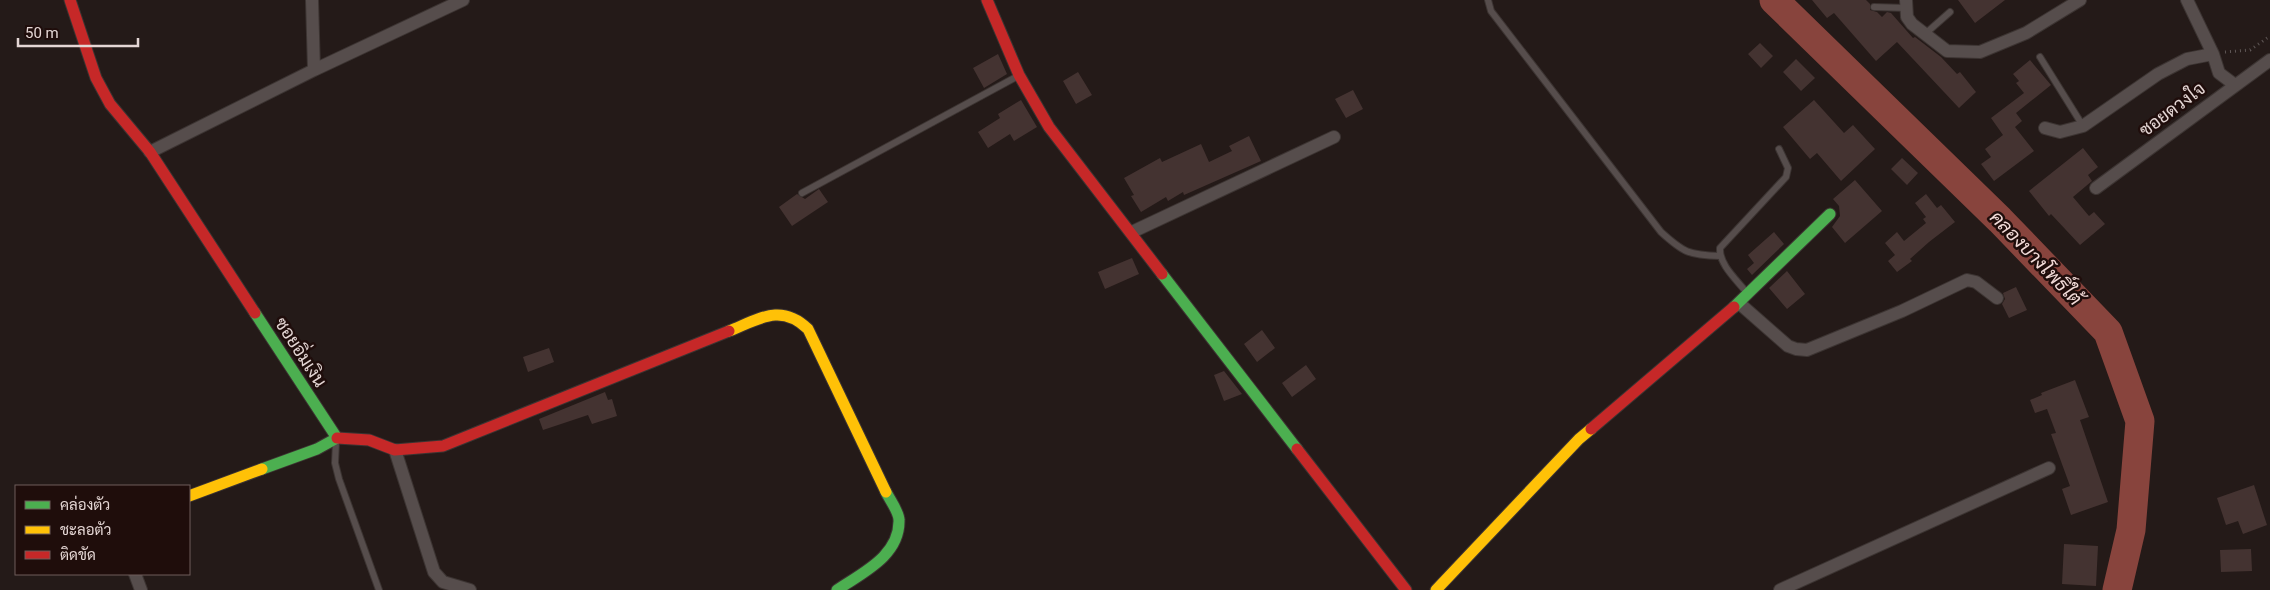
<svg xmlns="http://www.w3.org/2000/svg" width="2270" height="590" font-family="Roboto,Sarabun,sans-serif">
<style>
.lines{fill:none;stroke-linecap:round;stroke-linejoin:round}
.river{stroke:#88443d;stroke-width:29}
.building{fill:#443331}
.lane-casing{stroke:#3c3432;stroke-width:8}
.street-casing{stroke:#3c3432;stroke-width:14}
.fast-casing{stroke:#3c3432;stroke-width:13}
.slow-casing{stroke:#3c3432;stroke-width:13}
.jam-casing{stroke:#3c3432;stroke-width:13}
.path{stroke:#5f5756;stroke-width:3;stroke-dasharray:1 4;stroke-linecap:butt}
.lane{stroke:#564d4c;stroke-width:6}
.street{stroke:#564d4c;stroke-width:12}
.fast{stroke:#4caf50;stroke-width:11}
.slow{stroke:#ffc107;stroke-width:11}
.jam{stroke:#c62828;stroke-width:11}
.labels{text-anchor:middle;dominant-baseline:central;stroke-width:5;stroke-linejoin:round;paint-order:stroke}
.street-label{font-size:18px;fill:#e4d6d4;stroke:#1f0d0b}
.water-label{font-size:19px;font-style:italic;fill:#f2dbd8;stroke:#1f0d0b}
</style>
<rect width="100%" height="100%" fill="#241a18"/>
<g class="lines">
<path class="river" d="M1774,0L2000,220L2108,332L2140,421L2131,530L2117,590"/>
</g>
<path class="building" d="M1812,0H1866L1870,4V10L1877,12L1882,17L1887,12L1891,13L1913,38L1915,37L1941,57L1957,74L1960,72L1976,92L1959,108L1897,42L1876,61L1834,13L1827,18Z
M1958,0H2005L1975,23Z
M1760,43L1773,56L1761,68L1748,54Z
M998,54L1007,74L984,88L973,68Z
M1796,59L1815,78L1801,91L1783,72Z
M2030,60L2051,85L2016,113L2022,121L2015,127L2034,151L1994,181L1981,164L1991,157L1985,149L2003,135L1991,118L2024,93L2016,83L2019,81L2013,74Z
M1078,72L1092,95L1076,104L1063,81Z
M1353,90L1363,109L1346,118L1335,99Z
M1021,100L1037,127L1014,141L1010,134L988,148L978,132L1000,118L998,114Z
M1814,100L1844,133L1853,125L1875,149L1841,181L1817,153L1810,159L1783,127Z
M1249,136L1261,161L1184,195L1183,192L1168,201L1166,197L1141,212L1131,196L1134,195L1124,178L1160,158L1162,162L1201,144L1209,162L1232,151L1229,146Z
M2083,148L2098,167L2088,175L2092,181L2073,197L2089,216L2094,212L2105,224L2080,245L2051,214L2049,216L2029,191Z
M1902,158L1918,173L1907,185L1891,169Z
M1855,180L1882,211L1845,243L1832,227L1840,216L1839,206L1833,199Z
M819,189L828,202L792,226L779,207L797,194L805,199Z
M1926,194L1937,208L1941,205L1955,222L1929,242L1910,259L1912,261L1897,272L1888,261L1895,255L1885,243L1897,232L1904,241L1926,223L1923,219L1926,217L1915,203Z
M1774,232L1784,244L1752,275L1747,269L1754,263L1748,255Z
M1132,258L1139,274L1105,289L1098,272Z
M1787,271L1805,294L1787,309L1769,288Z
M2016,287L2027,310L2009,318L2002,304L2005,299L2003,293Z
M1262,330L1275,348L1257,362L1244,344Z
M549,348L554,362L528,372L523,357Z
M1306,365L1316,379L1292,397L1282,383Z
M1224,371L1242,394L1224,401L1214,375Z
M2075,380L2089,417L2080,420L2108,502L2071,515L2062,489L2070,486L2051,434L2056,433L2047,409L2035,413L2030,400L2042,395L2041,393Z
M605,392L608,400L612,399L617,416L592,424L588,415L543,430L539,419Z
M2254,485L2267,525L2243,534L2238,521L2226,525L2217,498Z
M2064,544L2098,546L2096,586L2062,584Z
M2251,549L2252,571L2221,572L2220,550Z"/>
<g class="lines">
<g class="lane-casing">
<path id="lane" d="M1488,0L1491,11L1661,232C1684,253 1689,255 1720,256
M1874,7L1906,8
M1925,34L1950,12
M2040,57L2083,126
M802,193L1018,76
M1747,293C1737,280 1719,265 1720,248L1786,177L1788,168L1779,149
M336,442L335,463L339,479L379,590"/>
</g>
<g class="street-casing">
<path id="street" d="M312,0L314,70
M1906,0L1907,17L1912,24L1947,51L1980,52L2026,33L2080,0
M2187,0L2213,54L2219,73L2235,85
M2045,128L2060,132L2083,126L2158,74L2187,59L2213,54
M150,152L314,70L463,0
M2096,188L2270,60
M1132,232L1334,137
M1739,303L1788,346L1796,349L1807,350L1902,311L1967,280L1976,282L1997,298
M395,450L434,572L443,582L470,590
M135,574L141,590
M1780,590L2049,468"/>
</g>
<g class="fast-casing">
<path id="fast" d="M1162,274L1297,449
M1734,307L1830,214
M255,313L337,438L317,449L262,469
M837,590C862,573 900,556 899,520C899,512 890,500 886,492"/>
</g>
<g class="slow-casing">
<path id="slow" d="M729,331C759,319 781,303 808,329L886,492
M189,496L262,469
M1436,590L1579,439L1591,429"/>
</g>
<g class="jam-casing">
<path id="jam" d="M70,0L96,78L110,104L150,152L255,313
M987,0L1019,75L1049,127L1162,274
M1591,429L1734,307
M337,438L369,440L395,450L443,446L729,331
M1297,449L1406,590"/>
</g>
<path class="path" d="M2225,52L2250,50L2270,36"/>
<use href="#lane" class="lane"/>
<use href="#street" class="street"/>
<use href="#fast" class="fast"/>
<use href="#slow" class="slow"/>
<use href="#jam" class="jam"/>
</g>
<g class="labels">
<g class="street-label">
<text transform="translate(2172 109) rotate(-37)">ซอยดวงใจ</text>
<text transform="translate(301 352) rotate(57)">ซอยอิ่มเงิน</text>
</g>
<g class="water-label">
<text transform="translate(2036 258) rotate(46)">คลองบางโพธิ์ใต้</text>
</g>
</g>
<rect x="15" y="485" width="175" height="90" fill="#1f0d0b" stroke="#6e5d5b"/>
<rect x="25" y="501" width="25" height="8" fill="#4caf50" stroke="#6e5d5b"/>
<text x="60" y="510" font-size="15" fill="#e4d6d4">คล่องตัว</text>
<rect x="25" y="526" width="25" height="8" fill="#ffc107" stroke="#6e5d5b"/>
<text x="60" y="535" font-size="15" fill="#e4d6d4">ชะลอตัว</text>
<rect x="25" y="551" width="25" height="8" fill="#c62828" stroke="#6e5d5b"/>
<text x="60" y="560" font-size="15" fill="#e4d6d4">ติดขัด</text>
<path d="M18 38v8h120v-8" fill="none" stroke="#e4d6d4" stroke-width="2.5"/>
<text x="25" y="38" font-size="15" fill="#e4d6d4" stroke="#1f0d0b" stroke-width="4" paint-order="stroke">50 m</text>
</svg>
